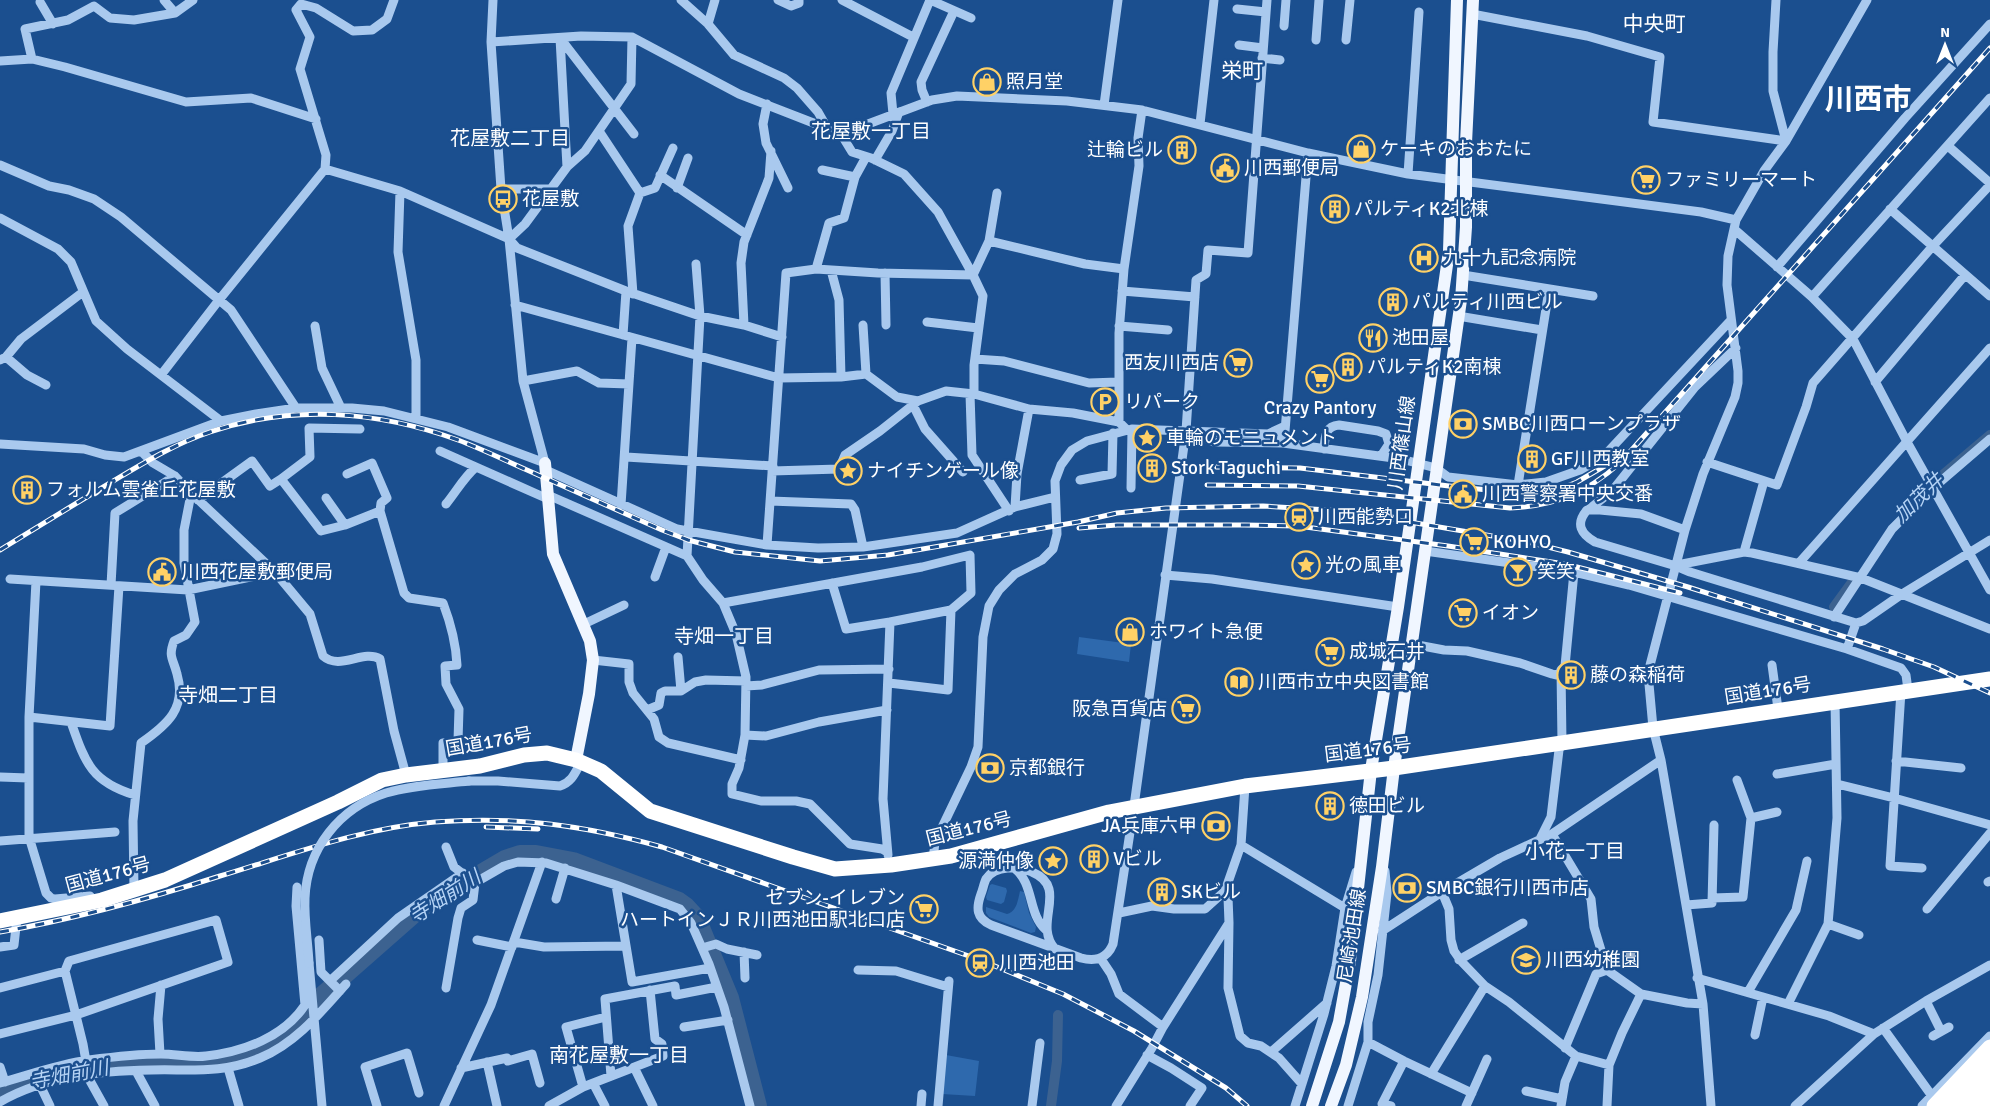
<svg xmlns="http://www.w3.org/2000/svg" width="1990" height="1106" font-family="Signika,'Noto Sans JP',sans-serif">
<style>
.green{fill:#2e69ad}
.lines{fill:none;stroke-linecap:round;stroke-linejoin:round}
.canal{stroke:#3c6290;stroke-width:10}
.river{stroke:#3c6290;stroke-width:18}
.minor{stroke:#a9c9ee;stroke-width:9}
.major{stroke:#f0f6ff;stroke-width:12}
.highway{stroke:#fff;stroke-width:15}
.rail-casing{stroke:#fff;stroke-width:5}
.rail{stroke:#1b4f8f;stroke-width:3;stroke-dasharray:9;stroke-linecap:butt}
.minor-bridge{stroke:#a9c9ee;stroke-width:9}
.labels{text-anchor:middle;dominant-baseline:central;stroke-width:5;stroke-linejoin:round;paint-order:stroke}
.poi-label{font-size:19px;fill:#fff;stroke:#1b4f8f;text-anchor:start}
.street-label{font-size:19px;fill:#fff;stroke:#1b4f8f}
.neighbourhood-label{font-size:20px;fill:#fff;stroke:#1b4f8f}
.water-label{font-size:20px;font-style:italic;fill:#b5d3f5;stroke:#1b4f8f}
.quarter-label{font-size:21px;fill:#fff;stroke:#1b4f8f}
.town-label{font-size:29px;font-weight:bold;fill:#fff;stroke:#1b4f8f}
</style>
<rect width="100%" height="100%" fill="#1b4f8f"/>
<path class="green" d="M1079,637L1131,644L1129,662L1077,654Z
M992,884L1006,888L1007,891L1004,902L1001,904L987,900L986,897L990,885Z
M1020,891L1024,892L1029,913L1036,927L1035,932L1031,933L989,917L986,913V907L1007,914C1017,911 1018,900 1020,891Z
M946,1055L979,1061L975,1096L942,1094Z"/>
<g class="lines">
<path class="canal" d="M1926,489L1990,435
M1834,607L1853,581
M1051,1106L1057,1061L1058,1015"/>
<path class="river" d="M0,1092L19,1084L92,1066L226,1061L242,1058L263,1049L290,1029L320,997L420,909L505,859L520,854H536L573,861L679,901L686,906L697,918L730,998L758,1106"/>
<path class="minor" d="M164,0L175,13
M193,0L175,13L134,20L110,18L94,6L68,20L25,29L32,59L65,67L186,102L251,98L316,119
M493,0L491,42L501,189L509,239L523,381L545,463
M681,0L708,24L734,55L784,78L797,88L818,112L826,126
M778,0L791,6L799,3V0
M842,0L913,37
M40,2L53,24
M1237,9L1266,12
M1472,14L1587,36L1660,57L1653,122L1786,141L1773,91V52L1776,0
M708,24L715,0
M1284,26L1286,0
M1316,40L1319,0
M1346,40L1350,0
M491,42L581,36L632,37L739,94L816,124L838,129L860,127L932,100L957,96L1067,101L1142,110L1308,153L1408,174L1701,212L1736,220
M1239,45L1263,48
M1262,58L1280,60
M0,61L32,59
M927,102L922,90L921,82L954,11
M767,104L763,124L766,143L788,188
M1104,105L1118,0
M893,114L891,93L930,0L971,18
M1200,124L1214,0
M838,129L852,152L871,158L904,174L938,212L973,275L983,296L974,365V394
M599,131L640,193L655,188L673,148
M1948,146L1990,183
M875,160L892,131L899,112
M0,165L49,186L69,190L94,199L121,217L231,310L296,408
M567,167L560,38L634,134
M325,169L400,191
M822,170L855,177
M1408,174L1419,12
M660,175L747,235
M677,188L688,158
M501,189H551
M1890,209L1990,296
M0,218L58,249L71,262L96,321L127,349L221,421
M1734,229L1812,297L1853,339L1907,442L1990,590
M509,239L525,224L567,167L585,151L631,84L632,37
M989,241L997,193
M1777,267L1905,118L1990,24
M816,269L829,223L844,218L855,177L866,157
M831,270L839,300L841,377
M885,273L886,325
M1463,275L1593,296
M1122,291L1195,297
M633,294L628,226L640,193
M1812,297L1990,98
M515,305L779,378L841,377L866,374L897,397L918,401L946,391L974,394L1029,409L1073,413L1119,422L1127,430
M1458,316L1542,330
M927,322L978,328
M744,325L741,263L744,242L769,178L771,151
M863,325L866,374
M315,326L322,368L341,408
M1119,326L1168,330
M623,335L626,291
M6,357L27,375L46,385
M975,359L1004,361L1089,383L1118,382
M0,360L6,357L21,339L83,292
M161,375L219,300L325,169L326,155L300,69L310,37L296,10L301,4L316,8L353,31L372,30L387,19L394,0
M523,381L577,371L599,383L629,384
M1875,382L1965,275
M970,394L972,455L1009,511
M913,405L925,429L963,472
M416,418V360L398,252L400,191L509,239L517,248L626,291L700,316L744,325L782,337
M1119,422V333L1124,269L1139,166L1138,138L1142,110
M1193,434L1214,442L1283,443L1401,459L1436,468L1448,477L1518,485L1546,482L1580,470L1604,456L1731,320
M1274,443L1280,440L1285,431L1308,153
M0,444L84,449L105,455L124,457L221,421L256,414L296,408H352L384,411L448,427L545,463
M1324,449C1325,437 1325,426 1339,425L1378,431L1386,434L1389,444L1381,456
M141,451L153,463L175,476L190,492L275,572L310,614L323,656C340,671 363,649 380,659L394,731L406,775
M440,451L548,499
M626,457L773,466
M1707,462L1777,485L1806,407L1813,383L1932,247L1990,185
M546,470L677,529L767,545L818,548L863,547L957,533L1015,507L1055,497
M772,471L839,469L845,455L880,431L918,401
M347,474L372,463L387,498L381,503L380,511L404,593L409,598L443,603C451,624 456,643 457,665L445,666L446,684L459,709L458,741L443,743V770
M281,479L310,457L309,428L360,429
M1080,480L1112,474L1113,433
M1518,485L1549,290
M1131,488L1132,429
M548,495L687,556L703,580L723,603L736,634L746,677L745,735L739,768L732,784V794L761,801H796L810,804L850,844L882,849L887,852
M326,498L345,525L380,511
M198,500L252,461L270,486L281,479L321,531L345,525
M770,501L851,504L855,510L863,547
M446,504C456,492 464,477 476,467
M621,505L632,338
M1015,507L1017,474L1029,409
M1588,510L1612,491L1695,387L1736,348
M1685,530L1641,514L1600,510H1587C1575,524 1581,534 1595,542L1676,566L1690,572L1856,623L1863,621L1902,594L1990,540
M767,545L786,273L816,269L878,273L973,275L989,241L1085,264L1124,269
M1425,551L1574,572L1629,585L1847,649L1856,623
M1744,552L1764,481
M687,556L700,316L696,264
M1799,563L1990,348
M1677,565L1744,552L1752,553L1861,578L1990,629
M1165,575L1212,579L1398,607
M655,577L666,547
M10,579L188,590L275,572
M36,581L29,717L110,726L119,586
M832,583L846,629L890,622
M111,585L115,513L175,476
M723,603L922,567L970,555L971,593L951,610L948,690L889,683
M1834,617L1892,529L1933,488L1990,439
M584,624L624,605
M1412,644L1444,650L1467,651L1520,663L1552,674L1556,675L1561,672
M1847,649L1901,668L1906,675L1908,690
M678,657L681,691
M593,660L629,664V682L633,693L654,719L659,737L668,743L741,760
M1772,665L1778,709
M746,686L762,685L819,670L889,669
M1901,691L1890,866L1922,868
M647,710L659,705L661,693L665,691H681L695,682L706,680L746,681
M29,717V837L46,893L51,898L55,899L90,896
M71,722C85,762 91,782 135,795
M745,735L766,736L819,722L887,710
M1661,760L1703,1004L1711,1106
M1896,761L1961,768
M1777,774L1836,764
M0,777L28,778
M469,781H498L560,786C572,782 575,773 581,762
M1837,784L1894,798L1990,825
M1245,786L1241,845L1345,908
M1751,818L1777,812
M1552,834L1591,899L1594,927L1607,970L1641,994L1687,1003L1703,1004
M1540,839L1551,817L1559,750L1562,743L1561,670L1565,666L1574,572
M0,841L115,832
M888,855L883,799L890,622L951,610
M933,860L935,842L971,767L978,747L983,637L989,606L999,590L1015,574L1042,560L1053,549L1057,534L1055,481L1061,465L1072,450L1087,441L1132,429L1268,434L1285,426
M1014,868C1035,884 1027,913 1046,930
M1988,882L1990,881
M471,885L504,866L518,862L546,863L616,885L680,909L691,923L709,964L724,1007L750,1106
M616,885L632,982L710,968
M134,890L133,821L141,743C167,725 187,708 177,674C173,658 168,657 174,641L186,635L195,622L184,563V530L191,494
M1442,892L1449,909L1451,940L1454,951L1461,961L1485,986L1509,1002L1576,1056L1609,1065
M1712,898L1743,897L1751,818L1737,780
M556,899L565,868
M1686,905L1712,903L1714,825
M1927,909L1990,833
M1119,913L1152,906L1174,909H1205L1225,891L1241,845
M1229,923L1228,988L1240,1036L1248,1043L1261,1046L1279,1058L1302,1084
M1828,924L1859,935
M1382,931L1442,892L1500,858L1552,834L1661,760L1653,728L1648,673L1685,530L1703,474L1735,397L1738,383V371L1727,285L1728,256L1736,220L1764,171L1786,141L1867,0
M319,940L321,972L340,991
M477,940L512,947
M514,942L544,947L626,946
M0,947L14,945L17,918
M702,948L716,944L727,949L757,955
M1055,949C1032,923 1070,888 1032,872C1019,866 995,865 986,879C984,883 983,889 981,894C976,908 976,918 991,925L1081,958C1095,962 1107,959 1113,944L1134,806L1186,431L1196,280L1206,274L1208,250L1248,253L1267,0
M744,952L745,978
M1101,959L1111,974L1119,994L1163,1027L1229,923L1228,897L1225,891
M1459,960L1523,923
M309,963L322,1106
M858,970L896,971L948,987
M1697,978L1829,1016L1874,1034
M331,980L398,918L463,873
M0,988L65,971L83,1044L89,1079L104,1106
M446,988L458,918L461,908L473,900L475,883L454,867L446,847
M1748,992L1796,910L1807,861
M1926,1001L1941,1031
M1788,1004L1828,924L1837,818L1835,701
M684,1027L728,1020
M1883,1028L1932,1096
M0,1034L76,1015L228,962L216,920L69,961L65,971
M1755,1035L1763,997
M1933,1036L1949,1027
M1368,1042L1404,1061L1472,1093
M1565,1048L1596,974L1607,970
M1271,1052L1327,1003
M160,1054L158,1019L161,985
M1147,1055L1171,1068L1202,1088L1190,1106
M487,1062L497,1106
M0,1067L5,1082
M634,1067L653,1106
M228,1068L239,1106
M461,1068L507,1058L508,1061L532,1054L540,1083
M136,1071L155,1106
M1431,1074L1485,986
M611,1076L605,999L675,986L676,995L717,987
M0,1083C29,1075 59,1064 89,1060C112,1057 137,1054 161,1054C176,1054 192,1058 206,1056C243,1052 284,1037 305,1005L296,906L297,887
M593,1083L605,1106
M40,1085L50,1106
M583,1087L566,1027L606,1017
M1526,1091L1562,1099
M0,1102C44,1076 101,1071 151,1070C191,1069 222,1074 260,1058C296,1043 321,1012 346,984
M377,1106L365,1067L407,1053L419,1093
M444,1106L491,1005L542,862
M549,1106L583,1087L663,1056L662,1044L655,1039L650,990
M921,1106L922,1094
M938,1106L949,981
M1032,1106L1040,1043
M1116,1106L1152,1048L1163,1027
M1295,1106L1324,1014L1336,966L1345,908L1356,872
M1348,1106L1368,1042V1022L1378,975L1387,893L1385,871
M1391,1106L1382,1104L1404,1061
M1466,1106L1487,1059
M1561,1106L1565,1082L1576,1056
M1607,1106L1609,1065L1622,1033L1641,994
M1795,1106L1874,1034L1926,1001L1990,965
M1922,1106L1990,1036"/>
<path class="major" d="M545,463L553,554L590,641L593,660L589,694L576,760
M1312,1106L1339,1022L1350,961L1371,770L1398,607L1449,251L1457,0
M1331,1106L1346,1065L1362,997L1382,867L1394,768L1461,300L1466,227V143L1473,0"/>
<path class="highway" d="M0,921L102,900L165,880L338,802L382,780L406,775L480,766L524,755L547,753L576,760L601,771L650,811L793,857L835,869L891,865L951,856L1109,812L1245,786L1394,768L1990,679
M1934,1106L1990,1047
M1949,1106L1990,1063
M1966,1106L1990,1081
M1982,1106L1990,1098"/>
<g class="rail-casing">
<path id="rail" d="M1216,467L1300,468L1449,486L1517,493H1541L1562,488L1577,482L1615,460
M1207,485L1298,486L1510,508C1556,506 1586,493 1620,463L1990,48
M1079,528L1117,525H1244L1298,526L1448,546L1565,564L1680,593
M0,550C36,528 73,505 110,483C142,464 174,444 210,432C292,404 378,411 458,440C482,449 504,460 527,470C572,490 617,510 662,530L688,540L735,552L820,561L888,555L1078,522L1117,513L1166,508L1263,506L1345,511L1528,542L1568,552L1688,587L1883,649L1934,667L1990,693
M486,827L538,829
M0,932C74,919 148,899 220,876C290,855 361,828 435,822C517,816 583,825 662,847L980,960L1063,994L1134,1031L1226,1088L1247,1106"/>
</g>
<use href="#rail" class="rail"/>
<path class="minor-bridge" d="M309,963C308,942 304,920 305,898C307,849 339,808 386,793C412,785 442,784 469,781"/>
</g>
<defs>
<g id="shop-ring" transform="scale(1.4375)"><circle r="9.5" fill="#1b4f8f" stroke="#ffd166" stroke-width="1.5"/><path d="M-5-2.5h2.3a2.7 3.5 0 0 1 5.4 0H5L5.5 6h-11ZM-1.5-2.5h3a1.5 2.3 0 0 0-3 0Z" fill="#ffd166"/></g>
<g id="building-ring" transform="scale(1.4375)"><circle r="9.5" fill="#1b4f8f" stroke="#ffd166" stroke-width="1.5"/><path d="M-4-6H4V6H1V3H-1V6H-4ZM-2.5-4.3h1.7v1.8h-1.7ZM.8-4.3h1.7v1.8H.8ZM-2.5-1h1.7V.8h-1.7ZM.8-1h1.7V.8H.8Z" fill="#ffd166"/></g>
<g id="civic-ring" transform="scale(1.4375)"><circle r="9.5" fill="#1b4f8f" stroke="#ffd166" stroke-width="1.5"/><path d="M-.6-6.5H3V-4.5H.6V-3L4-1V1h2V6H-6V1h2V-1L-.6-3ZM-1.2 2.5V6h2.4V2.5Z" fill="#ffd166"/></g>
<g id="supermarket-ring" transform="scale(1.4375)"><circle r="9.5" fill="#1b4f8f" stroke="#ffd166" stroke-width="1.5"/><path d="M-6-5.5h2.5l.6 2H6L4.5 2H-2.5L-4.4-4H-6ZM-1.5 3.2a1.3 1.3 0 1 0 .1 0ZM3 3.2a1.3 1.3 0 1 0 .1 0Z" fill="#ffd166"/></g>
<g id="bus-ring" transform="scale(1.4375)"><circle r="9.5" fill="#1b4f8f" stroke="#ffd166" stroke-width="1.5"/><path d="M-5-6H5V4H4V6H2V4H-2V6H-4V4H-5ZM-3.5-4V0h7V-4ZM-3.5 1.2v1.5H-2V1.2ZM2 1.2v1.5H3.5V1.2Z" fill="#ffd166"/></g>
<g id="hospital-ring" transform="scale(1.4375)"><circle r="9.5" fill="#1b4f8f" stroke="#ffd166" stroke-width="1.5"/><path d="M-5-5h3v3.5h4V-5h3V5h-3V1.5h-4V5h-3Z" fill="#ffd166"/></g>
<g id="restaurant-ring" transform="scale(1.4375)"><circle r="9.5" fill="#1b4f8f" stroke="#ffd166" stroke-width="1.5"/><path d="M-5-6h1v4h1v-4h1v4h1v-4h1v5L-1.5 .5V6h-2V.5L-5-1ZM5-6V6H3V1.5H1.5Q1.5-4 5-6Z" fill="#ffd166"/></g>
<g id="parking-ring" transform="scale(1.4375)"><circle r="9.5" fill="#1b4f8f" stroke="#ffd166" stroke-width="1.5"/><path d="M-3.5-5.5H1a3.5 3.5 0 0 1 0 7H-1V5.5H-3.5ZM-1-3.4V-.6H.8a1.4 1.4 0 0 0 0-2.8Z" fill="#ffd166"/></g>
<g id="bank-ring" transform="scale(1.4375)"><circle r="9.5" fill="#1b4f8f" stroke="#ffd166" stroke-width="1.5"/><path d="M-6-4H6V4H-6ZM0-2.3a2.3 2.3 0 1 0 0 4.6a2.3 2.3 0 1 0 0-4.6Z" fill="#ffd166"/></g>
<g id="sight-ring" transform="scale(1.4375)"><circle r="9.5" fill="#1b4f8f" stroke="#ffd166" stroke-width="1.5"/><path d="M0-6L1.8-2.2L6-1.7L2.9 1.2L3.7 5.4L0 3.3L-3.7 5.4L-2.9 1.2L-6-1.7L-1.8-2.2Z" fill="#ffd166"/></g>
<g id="station-ring" transform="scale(1.4375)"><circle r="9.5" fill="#1b4f8f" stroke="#ffd166" stroke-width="1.5"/><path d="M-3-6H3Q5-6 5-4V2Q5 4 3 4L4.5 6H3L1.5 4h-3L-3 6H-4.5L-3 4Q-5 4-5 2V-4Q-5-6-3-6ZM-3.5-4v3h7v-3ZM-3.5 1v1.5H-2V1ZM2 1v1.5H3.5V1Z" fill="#ffd166"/></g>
<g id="bar-ring" transform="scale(1.4375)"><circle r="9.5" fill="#1b4f8f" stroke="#ffd166" stroke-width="1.5"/><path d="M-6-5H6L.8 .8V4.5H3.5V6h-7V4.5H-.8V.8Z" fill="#ffd166"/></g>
<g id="library-ring" transform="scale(1.4375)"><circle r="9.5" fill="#1b4f8f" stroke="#ffd166" stroke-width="1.5"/><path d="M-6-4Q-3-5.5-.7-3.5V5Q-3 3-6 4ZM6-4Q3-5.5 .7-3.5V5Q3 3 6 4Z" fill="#ffd166"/></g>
<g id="school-ring" transform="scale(1.4375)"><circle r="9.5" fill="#1b4f8f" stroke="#ffd166" stroke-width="1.5"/><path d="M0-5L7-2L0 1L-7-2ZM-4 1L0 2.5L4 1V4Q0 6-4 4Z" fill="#ffd166"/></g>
</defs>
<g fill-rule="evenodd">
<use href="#shop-ring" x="987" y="82"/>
<use href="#shop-ring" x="1361" y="149"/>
<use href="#building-ring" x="1182" y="150"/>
<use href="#civic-ring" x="1225" y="168"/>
<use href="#supermarket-ring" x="1646" y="180"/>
<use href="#bus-ring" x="503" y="199"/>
<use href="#building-ring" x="1335" y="209"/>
<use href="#hospital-ring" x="1424" y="258"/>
<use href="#building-ring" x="1393" y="302"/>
<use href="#restaurant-ring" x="1373" y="338"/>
<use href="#supermarket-ring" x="1238" y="363"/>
<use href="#building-ring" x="1348" y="367"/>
<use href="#supermarket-ring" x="1320" y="379"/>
<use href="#parking-ring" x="1105" y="402"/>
<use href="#bank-ring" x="1463" y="424"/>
<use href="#sight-ring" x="1147" y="438"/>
<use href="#building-ring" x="1532" y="459"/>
<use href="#building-ring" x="1152" y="468"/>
<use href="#sight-ring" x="848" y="471"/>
<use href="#building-ring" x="27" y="490"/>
<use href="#civic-ring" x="1463" y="494"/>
<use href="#station-ring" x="1299" y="517"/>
<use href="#supermarket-ring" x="1474" y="542"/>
<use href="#sight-ring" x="1306" y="565"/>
<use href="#civic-ring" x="162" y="572"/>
<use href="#bar-ring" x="1518" y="572"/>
<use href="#supermarket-ring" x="1463" y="613"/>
<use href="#shop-ring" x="1130" y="632"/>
<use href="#supermarket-ring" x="1330" y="652"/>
<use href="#building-ring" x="1571" y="675"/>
<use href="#library-ring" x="1239" y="682"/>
<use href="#supermarket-ring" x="1186" y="709"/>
<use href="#bank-ring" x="990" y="768"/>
<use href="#building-ring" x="1330" y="806"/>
<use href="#bank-ring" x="1216" y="826"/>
<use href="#building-ring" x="1094" y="859"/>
<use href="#sight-ring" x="1053" y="861"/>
<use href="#bank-ring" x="1407" y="888"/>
<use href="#building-ring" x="1162" y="892"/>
<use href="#supermarket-ring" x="924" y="909"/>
<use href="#school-ring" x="1526" y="960"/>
<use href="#station-ring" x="980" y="963"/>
</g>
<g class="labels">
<g class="poi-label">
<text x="1006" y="82">照月堂</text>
<text x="1380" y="149">ケーキのおおたに</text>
<text x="1163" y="150" text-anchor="end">辻輪ビル</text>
<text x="1244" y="168">川西郵便局</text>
<text x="1665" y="180">ファミリーマート</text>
<text x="522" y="199">花屋敷</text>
<text x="1354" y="209">パルティK2北棟</text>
<text x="1443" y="258">九十九記念病院</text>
<text x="1412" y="302">パルティ川西ビル</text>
<text x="1392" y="338">池田屋</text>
<text x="1219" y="363" text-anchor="end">西友川西店</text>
<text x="1367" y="367">パルティK2南棟</text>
<text x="1124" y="402">リパーク</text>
<text x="1320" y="408" text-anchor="middle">Crazy Pantory</text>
<text x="1482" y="424">SMBC川西ローンプラザ</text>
<text x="1166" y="438">車輪のモニュメント</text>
<text x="1551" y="459">GF川西教室</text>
<text x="1171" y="468">Stork Taguchi</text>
<text x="867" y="471">ナイチンゲール像</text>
<text x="46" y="490">フォルム雲雀丘花屋敷</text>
<text x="1482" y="494">川西警察署中央交番</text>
<text x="1318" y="517">川西能勢口</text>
<text x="1493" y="542">KOHYO</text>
<text x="1325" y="565">光の風車</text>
<text x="181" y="572">川西花屋敷郵便局</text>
<text x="1537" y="572">笑笑</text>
<text x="1482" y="613">イオン</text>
<text x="1149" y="632">ホワイト急便</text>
<text x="1349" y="652">成城石井</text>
<text x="1590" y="675">藤の森稲荷</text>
<text x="1258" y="682">川西市立中央図書館</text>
<text x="1167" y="709" text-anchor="end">阪急百貨店</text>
<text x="1009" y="768">京都銀行</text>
<text x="1349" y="806">徳田ビル</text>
<text x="1197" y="826" text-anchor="end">JA兵庫六甲</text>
<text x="1113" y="859">Vビル</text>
<text x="1034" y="861" text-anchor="end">源満仲像</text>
<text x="1426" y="888">SMBC銀行川西市店</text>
<text x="1181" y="892">SKビル</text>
<text x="905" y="898" text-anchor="end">セブン-イレブン<tspan x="905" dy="22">ハートインＪＲ川西池田駅北口店</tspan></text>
<text x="1545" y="960">川西幼稚園</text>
<text x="999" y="963">川西池田</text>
</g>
<g class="street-label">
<text transform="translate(1402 443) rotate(-82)">川西篠山線</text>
<text transform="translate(1768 691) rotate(-9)">国道176号</text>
<text transform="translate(489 742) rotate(-10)">国道176号</text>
<text transform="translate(1368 750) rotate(-7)">国道176号</text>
<text transform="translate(969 829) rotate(-14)">国道176号</text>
<text transform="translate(108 875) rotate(-15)">国道176号</text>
<text transform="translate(1352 936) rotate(-81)">尼崎池田線</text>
</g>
<g class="neighbourhood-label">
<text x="871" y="131">花屋敷一丁目</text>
<text x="510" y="138">花屋敷二丁目</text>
<text x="724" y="636">寺畑一丁目</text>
<text x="228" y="695">寺畑二丁目</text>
<text x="1575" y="851">小花一丁目</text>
<text x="619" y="1055">南花屋敷一丁目</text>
</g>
<g class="water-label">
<text transform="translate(1919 498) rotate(-44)">加茂井</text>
<text transform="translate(445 897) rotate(-33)">寺畑前川</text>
<text transform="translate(69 1075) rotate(-11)">寺畑前川</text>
</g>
<g class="quarter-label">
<text x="1654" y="24">中央町</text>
<text x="1242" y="71">栄町</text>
</g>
<g class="town-label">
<text x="1868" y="99">川西市</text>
</g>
</g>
<g transform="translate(1945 45)" stroke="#1b4f8f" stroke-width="4" paint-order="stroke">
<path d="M0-4L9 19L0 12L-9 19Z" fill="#ffffff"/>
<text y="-8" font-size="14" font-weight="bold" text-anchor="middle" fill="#ffffff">N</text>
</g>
</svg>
